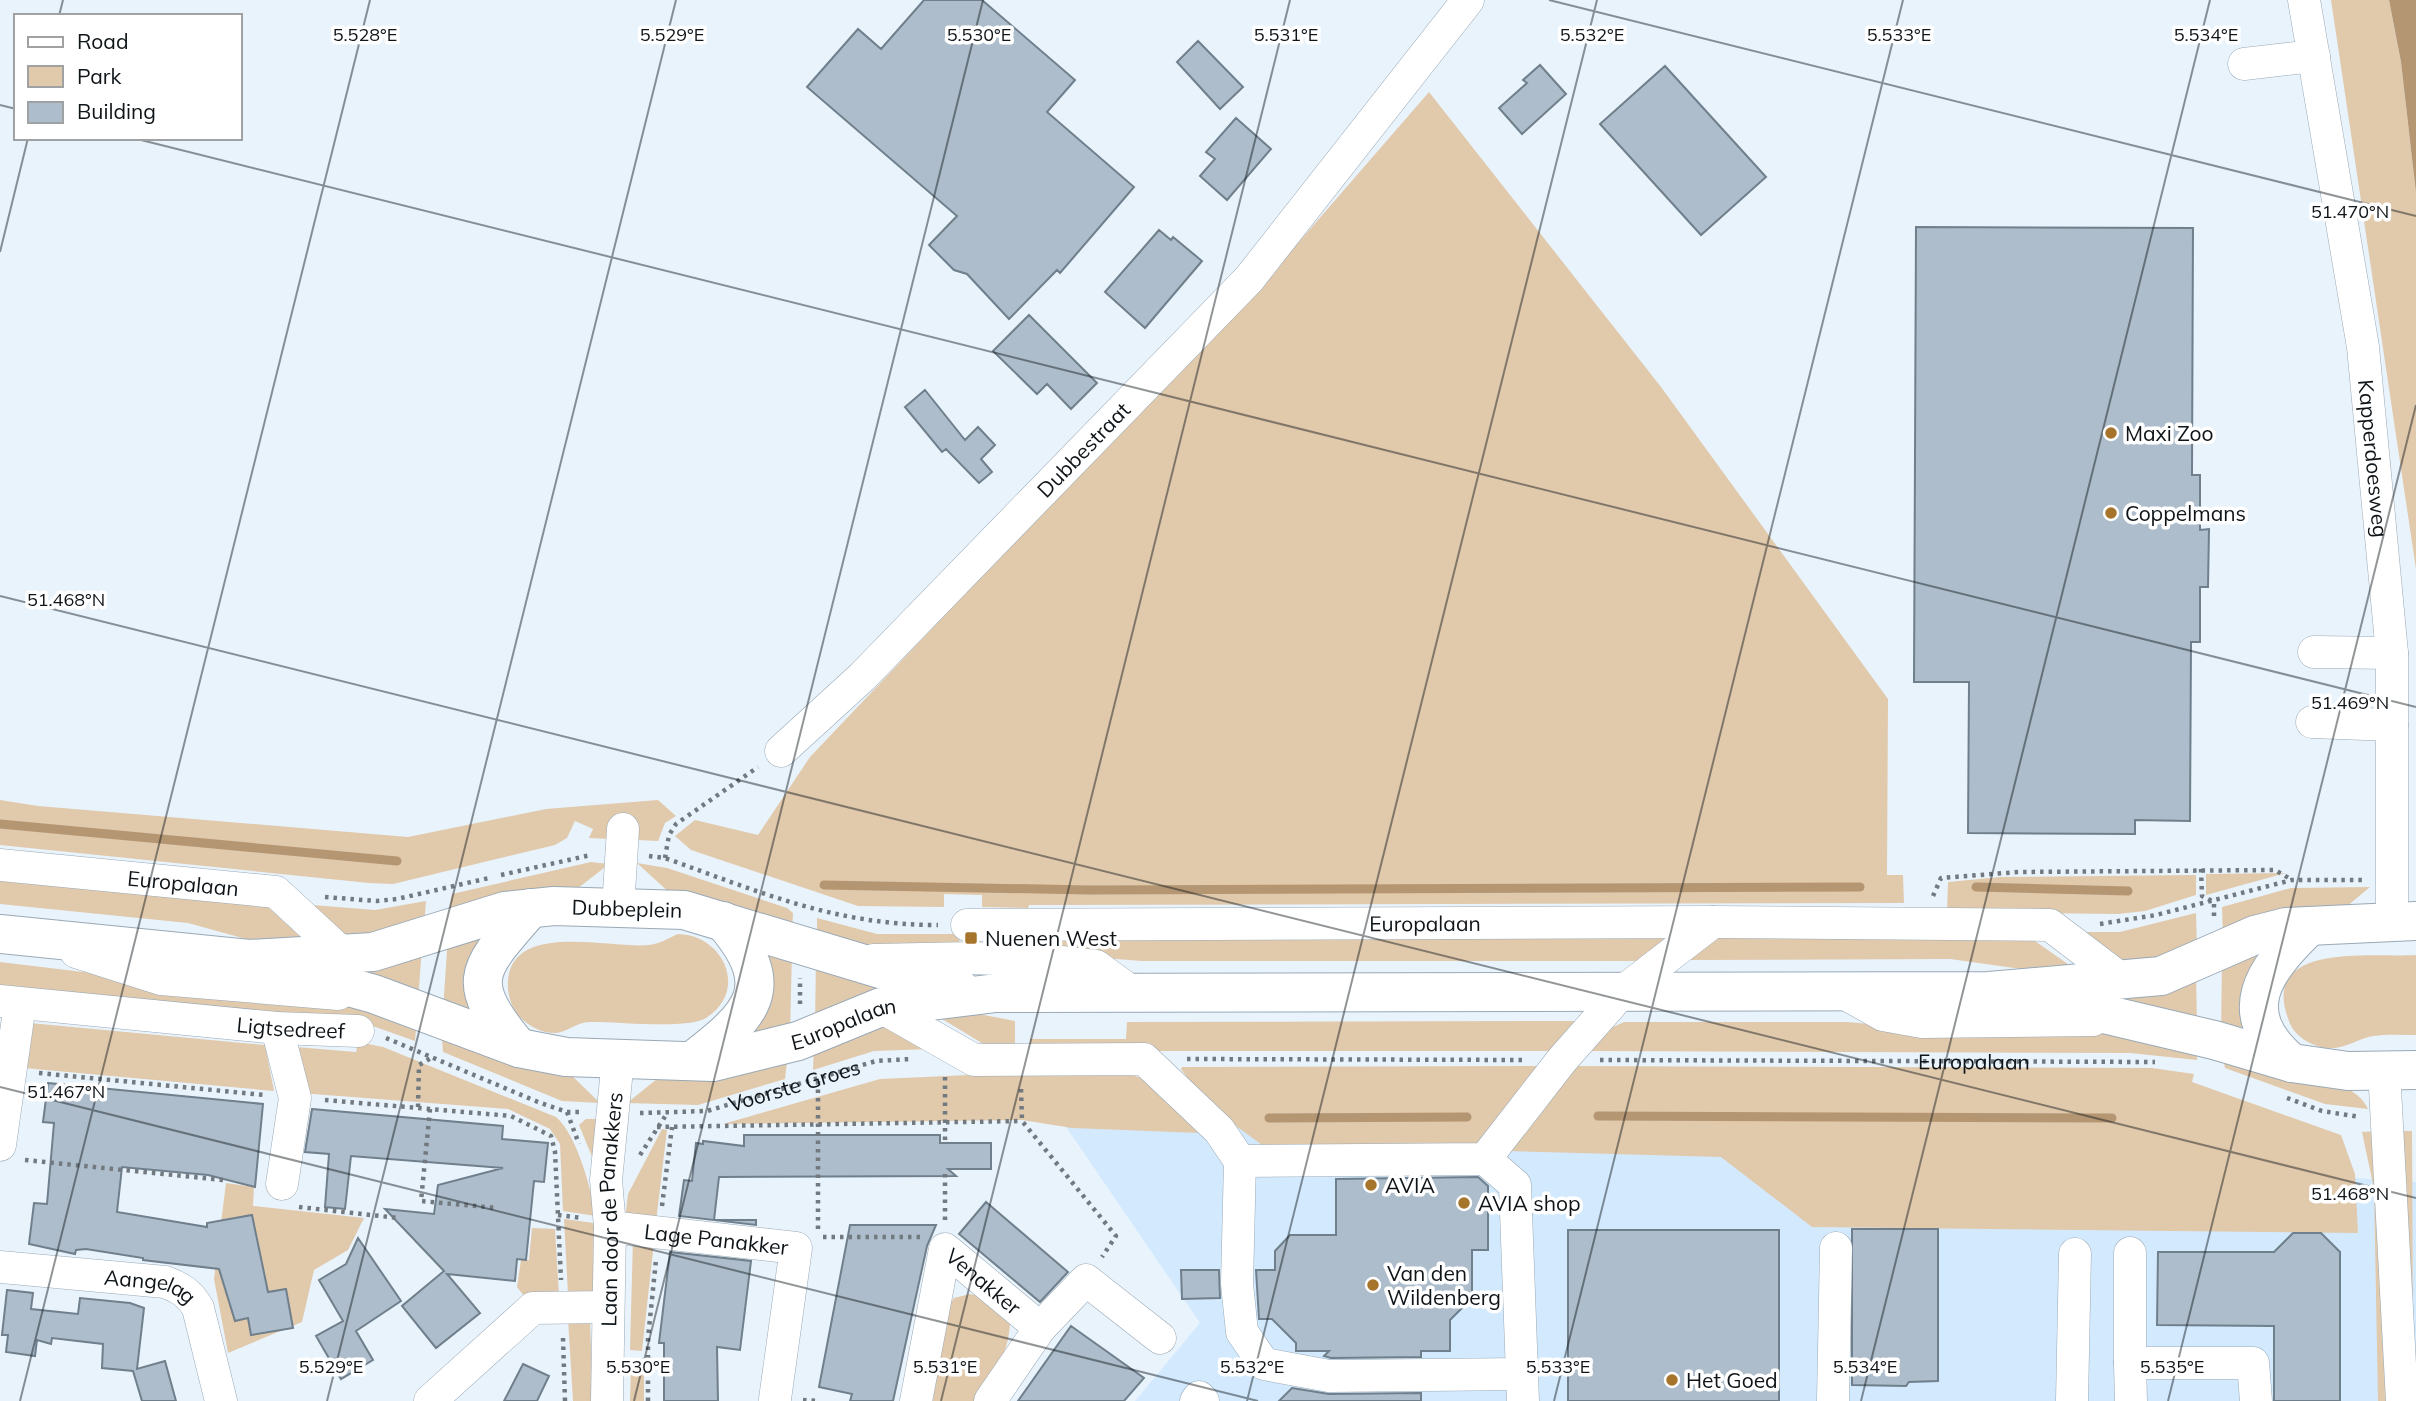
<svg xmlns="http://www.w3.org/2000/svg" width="2416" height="1401" font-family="Mulish,sans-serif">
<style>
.built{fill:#d3eafe}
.green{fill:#e1c9ac}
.water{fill:#b49673}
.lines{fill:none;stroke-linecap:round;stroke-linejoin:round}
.stream{stroke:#b49673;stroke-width:9}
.building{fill:#adbdcb;stroke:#6f7f8c;stroke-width:2}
.minor-casing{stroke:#99a9b6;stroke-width:33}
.major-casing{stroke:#99a9b6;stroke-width:40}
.path{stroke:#727a80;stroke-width:4.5;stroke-dasharray:3.5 5;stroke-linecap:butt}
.minor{stroke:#fff;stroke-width:32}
.major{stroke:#fff;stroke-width:38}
.ticks{fill:none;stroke:#0e1418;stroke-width:2;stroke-opacity:0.45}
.poi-dot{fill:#a7742c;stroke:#fff;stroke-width:2.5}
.labels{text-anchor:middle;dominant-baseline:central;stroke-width:7;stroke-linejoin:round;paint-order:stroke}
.poi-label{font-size:21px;fill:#0e1418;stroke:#fff;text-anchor:start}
.street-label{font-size:21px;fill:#0e1418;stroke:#fff}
.ticks-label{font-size:18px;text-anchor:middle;fill:#0e1418;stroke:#fff;stroke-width:7;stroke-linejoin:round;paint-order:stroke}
</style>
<rect width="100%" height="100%" fill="#e9f3fc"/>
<path class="built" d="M1060,1118L1747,1138L2416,1182V1401H1135L1200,1323Z"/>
<path class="green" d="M2331,0H2389L2401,62L2416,193V569Z
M1429,92L1661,387L1888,699L1887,875H1903L1904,903L1029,905L1028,908L982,907V895L944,894V907L858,906L691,850L675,836L695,820L758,835L810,757L1298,243Z
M0,800L38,806L408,837L546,809L658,800L676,816L665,823L658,841L638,840V825L610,839L589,838L593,829L575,821L567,838L555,845L393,884L369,883L0,845Z
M591,862L609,864L573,892L448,917L452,894Z
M637,863L667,868L787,908L793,913L792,934L672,895Z
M2286,873L2206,895V874Z
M0,874L268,907L304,940L261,943L188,923L0,904Z
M2196,875V895L2145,911L2118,914L1947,912L1948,882L2000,877Z
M2370,887L2345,908L2223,937L2222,907L2291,888Z
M426,901L424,928L343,945L300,904L375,910Z
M2196,913L2197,949L2130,964L2085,937L2084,932H2120Z
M817,918L877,934H959L960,953L817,942Z
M489,922L475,1010H443L448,936Z
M1673,932L1644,961H1142L1052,954L1053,933Z
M678,934C724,935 749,991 706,1018C686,1030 615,1021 589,1022C577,1022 566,1033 555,1033C540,1033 527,1025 518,1015C510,1005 507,991 508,980C513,921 612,949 648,945C659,944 669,938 678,934Z
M1711,937H2029L2075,969L2035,971L1950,959L1683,960Z
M2263,942L2253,1033L2221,1034L2222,958Z
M757,945L792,952L790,1035L772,1041L747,1029Z
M422,947L418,1001L344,963Z
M2416,955V1035C2402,1035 2387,1034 2373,1036C2357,1039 2344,1050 2326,1048C2311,1046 2294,1036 2289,1021C2257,940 2374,958 2416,955Z
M816,959L900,985L815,1023Z
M0,962L382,1008L417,1018L415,1041L367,1024L0,989Z
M2196,970L2197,1027L2093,990Z
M953,1009L1015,1021V1051L985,1045L934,1014Z
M879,1017L932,1049L874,1051L813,1070L814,1043Z
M1580,1021L1558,1051H1030V1039H1126L1127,1022Z
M1624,1022H1848L1898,1027L2121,1029L2196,1045L2197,1060L2130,1053L1585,1051L1598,1034Z
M30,1023L265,1045L274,1091L24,1068Z
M441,1027L566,1070L600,1103L562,1101L443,1052Z
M358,1042L383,1047L556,1117C577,1135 591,1189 596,1216L563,1211L560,1144L550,1129L508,1109L300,1093L296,1047L356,1052Z
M2222,1053C2256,1062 2356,1075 2368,1109L2325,1104L2225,1068Z
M788,1054L785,1079L698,1105L627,1103L662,1075Z
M1541,1066L1476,1145L1319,1147L1262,1145L1206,1104L1181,1069L1182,1067Z
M1568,1066L2152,1068L2194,1074L2192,1082L2341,1135L2355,1174L2358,1233L1812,1227L1721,1157L1506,1151Z
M1057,1071C1093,1072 1135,1066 1163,1091C1177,1103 1188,1119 1200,1133L1072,1128L1022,1120L723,1124L880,1079Z
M599,1119L593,1159L579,1125L586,1119Z
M662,1129L667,1130L656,1222L625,1219L628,1194Z
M2377,1131L2391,1401H2378L2374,1189L2362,1132Z
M2399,1131H2412L2413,1335Z
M226,1183L254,1187L253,1206L364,1218L348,1250L314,1270L302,1322L228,1353L214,1279Z
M564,1219L594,1223L593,1294H568Z
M532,1228L555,1229L559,1295L524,1296L517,1287L521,1260H529Z
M633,1238L654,1242L642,1351L630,1350Z
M970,1294L987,1298L1010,1317C1011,1349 995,1376 977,1401H933L940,1318L954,1298Z
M568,1319L590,1320L593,1401H573Z
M631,1367L644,1368V1401H630Z"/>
<path class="water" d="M2389,0H2416V193L2401,62Z"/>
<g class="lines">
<path class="stream" d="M0,824L397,861
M824,885L1089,890L1860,887
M1976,887L2128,891
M1598,1116L2112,1118
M1269,1118L1467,1117"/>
</g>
<path class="building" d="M924,0H982L1075,80L1047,112L1134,187L1060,273L1057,270L1009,319L967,274L954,270L929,245L957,216L807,87L858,29L881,49Z
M1198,41L1243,87L1220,109L1177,62Z
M1540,65L1566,94L1522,134L1499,108L1527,83L1523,80Z
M1665,66L1766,177L1701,235L1600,124Z
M1236,118L1271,149L1227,200L1200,176L1215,159L1206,152Z
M1916,227L2193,228L2192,475H2200V530L2209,529L2208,587H2200V642H2191L2190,821L2135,820V834L1968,833L1969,682H1914Z
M1159,230L1171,240L1173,237L1202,261L1145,328L1105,292Z
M1029,315L1097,383L1071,409L1047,384L1037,394L993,351Z
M925,390L965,440L978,427L995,445L981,459L992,472L979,483L946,449L942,452L905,407Z
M48,1083L263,1104L255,1187L208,1175L122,1167L117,1212L207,1227V1223L252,1215L268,1292L286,1289L293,1328L251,1335L248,1318L235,1321L219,1269L143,1260V1258L86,1249L76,1250L75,1254L29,1244L34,1203L47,1204L54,1123L43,1122Z
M312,1109L503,1126L502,1139L548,1143L544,1182L534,1181L526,1260L517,1259L515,1281L447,1274L480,1313L436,1348L402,1306L444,1271L385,1209L434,1214L438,1185L503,1168L351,1156L345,1209L325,1207L329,1154L305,1152Z
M744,1135H940V1143H991V1169H948L956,1176L719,1177L714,1220H756V1225L679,1216L684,1180L692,1181L696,1143L703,1144V1141L744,1146Z
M1478,1177L1488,1186V1250H1472V1298L1450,1320V1351H1421V1357L1331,1358L1324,1356L1329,1351H1296V1343L1272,1319H1259L1256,1270H1275V1251L1290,1235H1336V1179Z
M986,1202L1068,1272L1040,1302L959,1234Z
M850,1225H936L927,1246L893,1401H850L852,1394L819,1387Z
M1852,1229H1938V1381L1909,1382L1906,1386L1852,1385Z
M1568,1230H1779V1401H1568Z
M2293,1233H2321L2340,1252V1401H2274V1326L2157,1325L2158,1252H2274Z
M358,1238L401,1301L356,1331L373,1360L341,1379L316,1336L343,1321L319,1280L346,1264Z
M670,1252L751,1261L740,1350L717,1347L718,1401H664V1343H659Z
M1181,1270H1219L1220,1298L1182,1299Z
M7,1290L33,1293L31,1309L78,1314L80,1298L130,1303L144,1308L137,1369L165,1361L176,1401H142L133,1371L102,1368L103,1344L52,1338L51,1344L37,1340L35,1356L6,1352L8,1335H2Z
M1071,1326L1144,1378L1124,1401H1018Z
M523,1364L549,1376L537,1401H504Z
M1292,1388L1329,1394L1421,1393V1401H1279Z"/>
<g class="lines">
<g class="minor-casing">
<g id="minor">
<path id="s3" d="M2304,0L2363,347L2392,653V920"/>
<path d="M2244,64L2314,56"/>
<path d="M2314,652L2392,653"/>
<path d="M2312,722L2392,725"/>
<path id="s4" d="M781,751L862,677L1249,279L1468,0"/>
<path id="s5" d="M0,865L276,892L343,954"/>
<path d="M618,908L623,829"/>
<path id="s6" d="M967,925L1713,922L2050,925L2121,979"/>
<path d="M76,952L161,979L338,994"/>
<path d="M874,960L972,958L1052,961L1096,966L1133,993"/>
<path d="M1842,992L1883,1015L1922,1022L2093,1020"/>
<path id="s7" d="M0,1001L277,1028L358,1031"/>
<path d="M881,1007L974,1060L1144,1059L1219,1130L1240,1161L1237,1284L1242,1332L1264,1364L1329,1376L1522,1374"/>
<path d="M277,1028L295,1098L282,1184"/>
<path d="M2384,1070L2402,1401"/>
<path d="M0,1145L20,1004"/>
<path d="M1485,1159L1515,1185L1523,1401"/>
<path d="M1240,1161L1485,1159L1562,1060L1622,992L1713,922"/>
<path id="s8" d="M610,1227L796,1248L775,1399"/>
<path id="s9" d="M0,1267L165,1282C181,1288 189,1293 198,1308L221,1401"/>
<path d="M1040,1328L1086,1280L1160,1338"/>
<path d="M2130,1363V1253"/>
<path d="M430,1401L533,1308L608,1307"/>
<path id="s10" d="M607,1401L610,1227L606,1180L618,1059"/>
<path id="s11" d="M916,1401L945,1249L1040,1328L990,1401"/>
<path d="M1196,1401L1199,1397L1203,1401"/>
<path d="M1833,1401L1836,1248"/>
<path d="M2072,1401L2075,1254"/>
<path d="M2131,1401L2130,1363H2253L2256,1401"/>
</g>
</g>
<g class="major-casing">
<g id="major">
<path id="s12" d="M0,934L249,959L373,952L505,911L554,906L684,910L937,986L959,988"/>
<path id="s13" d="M249,959L374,994L519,1048L566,1057L713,1062L798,1041L881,1007L996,993L1989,991L2161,976L2255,935L2286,927L2416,921"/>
<path d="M2036,998L2214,1040L2292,1063L2348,1071L2416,1070"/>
<path d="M519,1048C462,980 477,970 531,908"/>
<path d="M692,1061C752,1015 781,988 723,921"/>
<path d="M2292,1063C2232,1013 2263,970 2310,926"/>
</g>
</g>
<g class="path">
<path d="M649,856L665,858C760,892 834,925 938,925"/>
<path d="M665,858L669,835L676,824L758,767"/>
<path d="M2201,869L2202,896L2214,902V918"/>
<path d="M501,875L591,855"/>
<path d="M1933,896L1941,878L2018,872L2275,870L2292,880"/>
<path d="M325,897L376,901L397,899L489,878"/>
<path d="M2100,924L2156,915L2292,880H2363"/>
<path d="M800,1004V978"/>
<path d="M386,1038L538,1102L567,1112H583"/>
<path d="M1187,1059L1525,1060"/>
<path id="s1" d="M1600,1060L2155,1062"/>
<path d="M39,1073L264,1095"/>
<path d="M945,1077V1143"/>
<path d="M1021,1089L1022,1121L1116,1236L1102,1257"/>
<path d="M2287,1098L2322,1111L2360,1117"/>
<path d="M325,1100L511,1116L551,1136L555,1152L561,1280"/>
<path d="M418,1107L419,1065L431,1058"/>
<path d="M430,1109L421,1201L497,1208"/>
<path d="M567,1112L579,1144"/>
<path id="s2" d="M640,1113L707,1111L876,1061L911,1059"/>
<path d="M657,1127L1022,1121"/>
<path d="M640,1155L666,1115"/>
<path d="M25,1160L223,1180"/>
<path d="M662,1206L672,1127"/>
<path d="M299,1207L398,1218"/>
<path d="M558,1215L582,1218"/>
<path d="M945,1220V1169"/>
<path d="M818,1229V1079"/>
<path d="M823,1237H920"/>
<path d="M563,1338L565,1401"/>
<path d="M803,1400L819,1401"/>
<path d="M648,1401V1338L656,1260"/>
</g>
<use href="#minor" class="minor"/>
<use href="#major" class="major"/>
</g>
<path class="ticks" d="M1549,0L2416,216M59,16L63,0M0,105L16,109M133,138L2416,707M0,252L28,138M0,596L2416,1198M0,1087L1258,1401M20,1401L370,0M327,1401L676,0M634,1401L983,0M941,1401L1290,0M1247,1401L1597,0M1554,1401L1903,0M1861,1401L2210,0M2168,1401L2416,405"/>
<g class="poi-dot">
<circle cx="2111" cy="433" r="7"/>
<circle cx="2111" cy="513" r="7"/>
<rect x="964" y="931" width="14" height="14" rx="3.5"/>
<circle cx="1371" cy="1185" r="7"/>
<circle cx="1464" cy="1203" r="7"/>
<circle cx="1373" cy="1285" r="7"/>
<circle cx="1672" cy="1380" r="7"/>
</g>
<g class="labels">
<g class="poi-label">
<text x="2125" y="433">Maxi Zoo</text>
<text x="2125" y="513">Coppelmans</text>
<text x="985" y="938">Nuenen West</text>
<text x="1385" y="1185">AVIA</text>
<text x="1478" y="1203">AVIA shop</text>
<text x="1387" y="1273">Van den<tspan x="1387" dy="24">Wildenberg</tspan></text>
<text x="1686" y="1380">Het Goed</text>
</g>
<g class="street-label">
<text stroke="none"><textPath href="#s4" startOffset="427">Dubbestraat</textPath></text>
<text stroke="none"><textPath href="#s3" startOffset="464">Kapperdoesweg</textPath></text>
<text stroke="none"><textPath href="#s5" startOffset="184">Europalaan</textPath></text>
<text stroke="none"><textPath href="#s12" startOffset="635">Dubbeplein</textPath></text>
<text stroke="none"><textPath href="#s6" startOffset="458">Europalaan</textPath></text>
<text stroke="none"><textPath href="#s13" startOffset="616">Europalaan</textPath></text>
<text stroke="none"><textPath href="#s7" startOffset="292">Ligtsedreef</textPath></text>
<text stroke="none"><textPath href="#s1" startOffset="374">Europalaan</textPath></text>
<text stroke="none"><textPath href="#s2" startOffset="158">Voorste Groes</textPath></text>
<text stroke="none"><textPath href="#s10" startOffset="192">Laan door de Panakkers</textPath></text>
<text stroke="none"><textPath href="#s8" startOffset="107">Lage Panakker</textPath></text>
<text stroke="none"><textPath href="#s11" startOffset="205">Venakker</textPath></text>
<text stroke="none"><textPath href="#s9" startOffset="152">Aangelag</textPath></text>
</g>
</g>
<g class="ticks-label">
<text x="979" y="41">5.530°E</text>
<text x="1286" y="41">5.531°E</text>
<text x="1592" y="41">5.532°E</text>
<text x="1899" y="41">5.533°E</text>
<text x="365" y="41">5.528°E</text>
<text x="672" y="41">5.529°E</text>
<text x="2206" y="41">5.534°E</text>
<text x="2350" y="218">51.470°N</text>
<text x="66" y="606">51.468°N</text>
<text x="2350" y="709">51.469°N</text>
<text x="66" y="1098">51.467°N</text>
<text x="2350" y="1200">51.468°N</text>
<text x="331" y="1373">5.529°E</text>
<text x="638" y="1373">5.530°E</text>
<text x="945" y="1373">5.531°E</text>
<text x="1252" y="1373">5.532°E</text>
<text x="1558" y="1373">5.533°E</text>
<text x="1865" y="1373">5.534°E</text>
<text x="2172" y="1373">5.535°E</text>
</g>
<rect x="14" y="14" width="228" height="126" fill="#ffffff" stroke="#9fa1a3" stroke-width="2"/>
<rect x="28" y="37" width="35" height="10" fill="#ffffff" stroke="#9fa1a3" stroke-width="2"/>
<text x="77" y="49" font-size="21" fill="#0e1418">Road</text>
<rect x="28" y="66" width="35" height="21" fill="#e1c9ac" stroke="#9fa1a3" stroke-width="2"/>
<text x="77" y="84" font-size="21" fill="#0e1418">Park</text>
<rect x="28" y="102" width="35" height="21" fill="#adbdcb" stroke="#9fa1a3" stroke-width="2"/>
<text x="77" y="119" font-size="21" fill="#0e1418">Building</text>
</svg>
